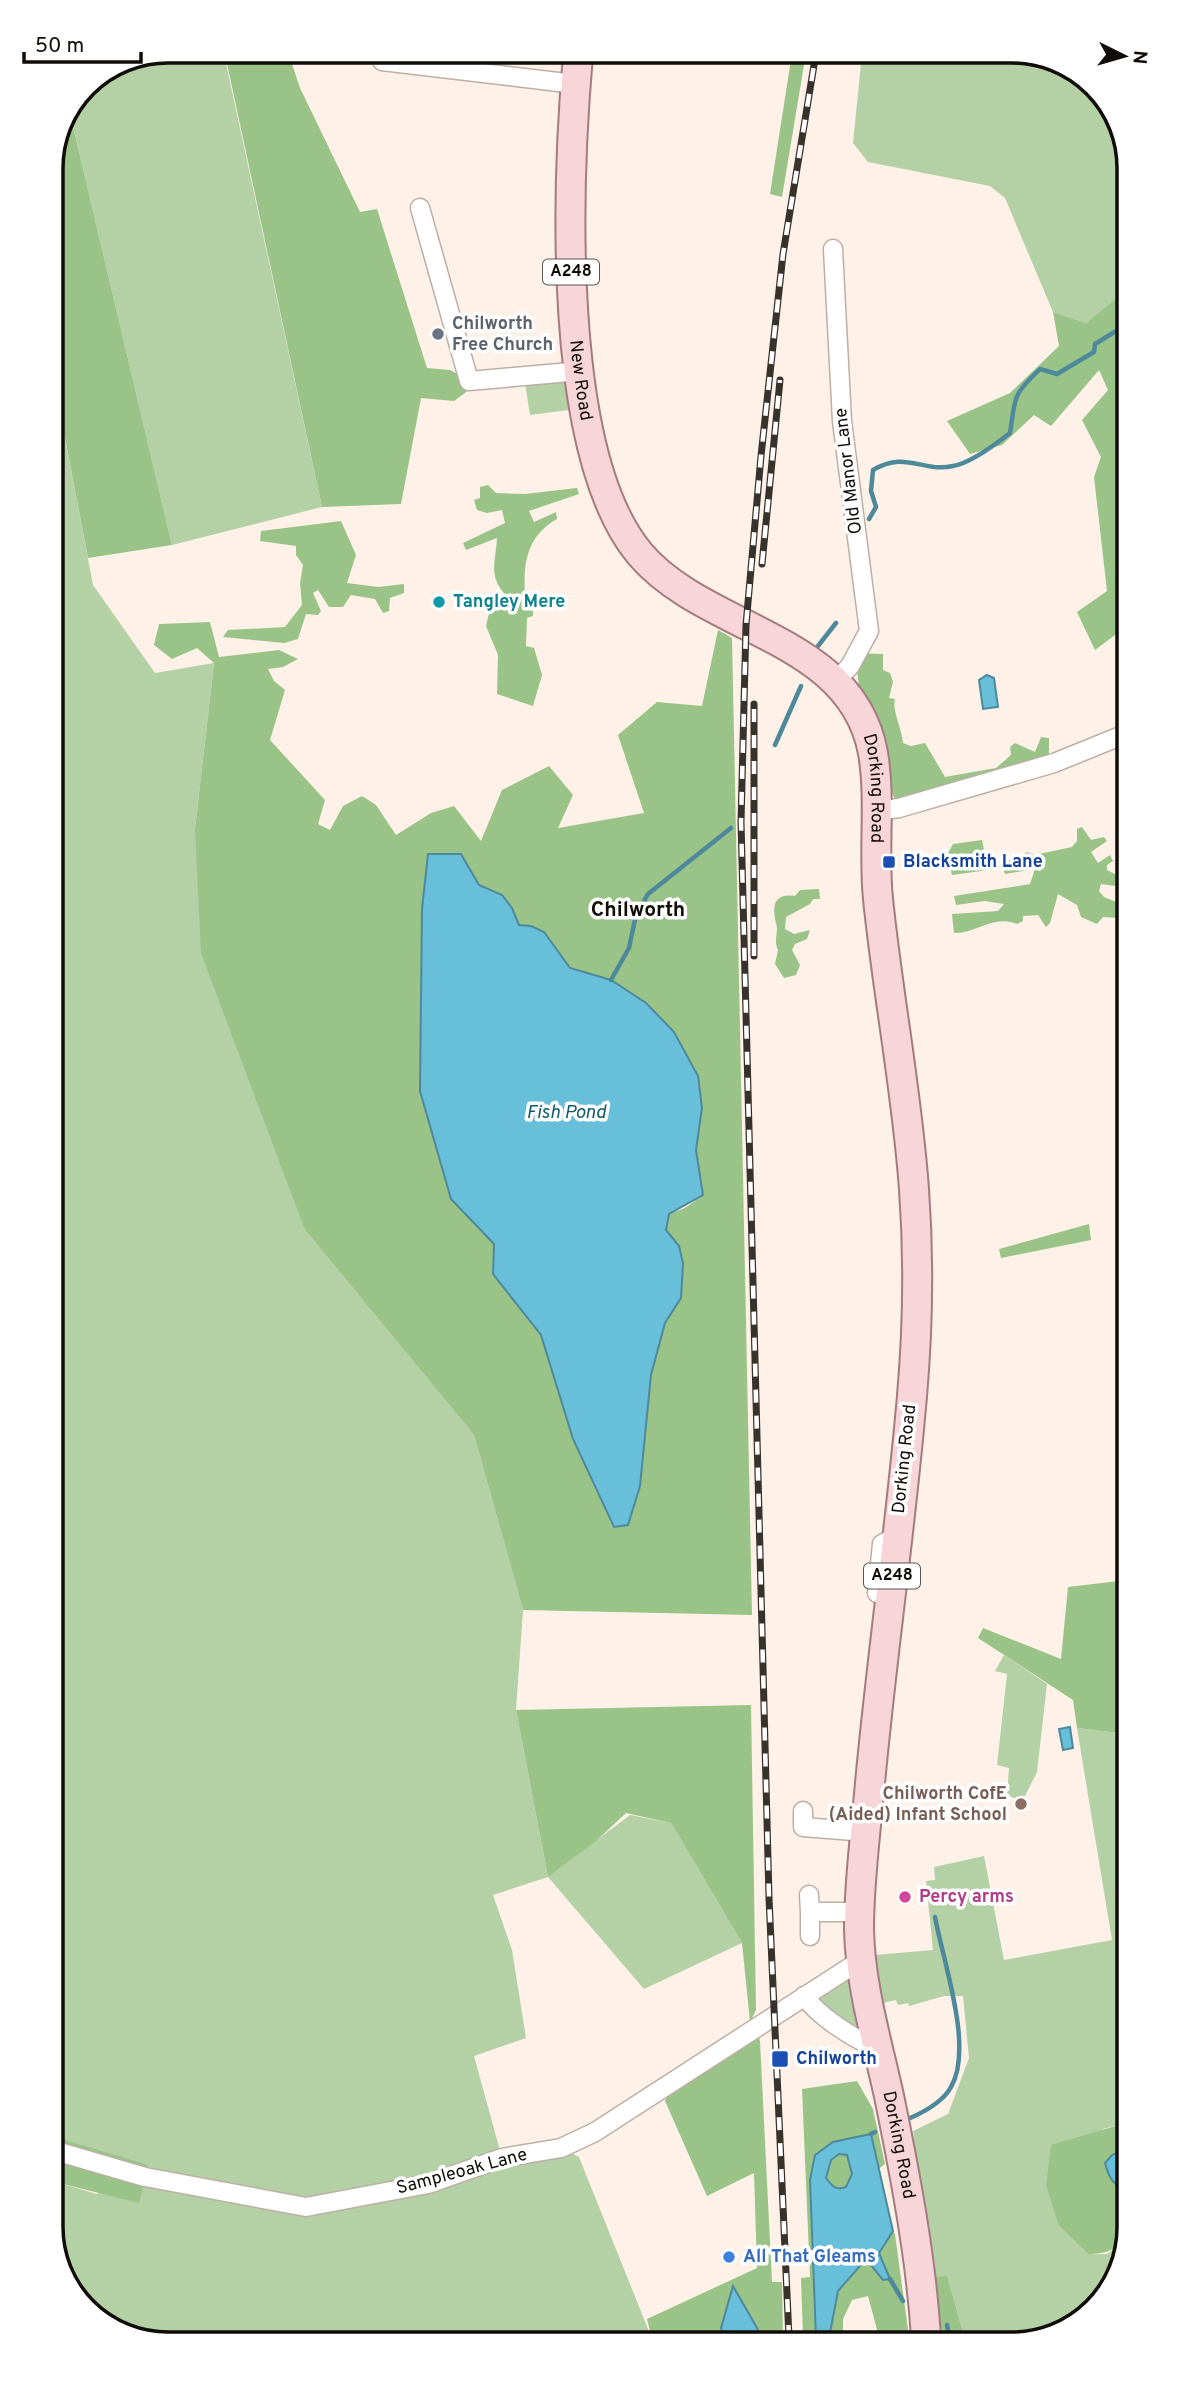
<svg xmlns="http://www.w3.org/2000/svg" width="1180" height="2395" font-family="Overpass,sans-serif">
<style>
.green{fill:#b4d1a6}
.forest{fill:#9ac388;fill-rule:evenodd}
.water{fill:#68bfda;stroke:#4e899b;stroke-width:2;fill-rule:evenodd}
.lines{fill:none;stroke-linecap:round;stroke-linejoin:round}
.stream{stroke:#4e899b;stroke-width:4.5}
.minor-casing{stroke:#beafa5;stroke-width:21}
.primary-casing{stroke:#a37c80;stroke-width:32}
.minor{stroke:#fff;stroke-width:18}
.primary{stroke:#f7d5d9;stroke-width:28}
.rail-casing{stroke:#38322d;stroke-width:7}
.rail{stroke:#fff;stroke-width:4.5;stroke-dasharray:13;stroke-linecap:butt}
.worship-dot{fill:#6b7280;stroke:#fff;stroke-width:2.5}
.culture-dot{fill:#0f9aa8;stroke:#fff;stroke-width:2.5}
.transit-dot{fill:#1a4fb4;stroke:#fff;stroke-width:2.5}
.education-dot{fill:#8d6e63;stroke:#fff;stroke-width:2.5}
.hotel-dot{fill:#d1479c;stroke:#fff;stroke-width:2.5}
.shop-dot{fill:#3f7fe0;stroke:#fff;stroke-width:2.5}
.labels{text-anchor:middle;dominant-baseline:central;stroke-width:7;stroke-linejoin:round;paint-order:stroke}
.shield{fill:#fff;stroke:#585552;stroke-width:2}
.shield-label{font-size:16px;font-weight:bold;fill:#110c08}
.worship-label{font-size:18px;font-weight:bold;fill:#5b616d;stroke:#fff;text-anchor:start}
.street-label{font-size:18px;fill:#110c08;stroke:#fff}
.culture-label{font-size:18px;font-weight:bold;fill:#0d838f;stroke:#fff;text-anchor:start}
.transit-label{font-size:18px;font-weight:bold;fill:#164399;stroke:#fff;text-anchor:start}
.education-label{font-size:18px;font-weight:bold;fill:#785e54;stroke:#fff;text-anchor:end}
.hotel-label{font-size:18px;font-weight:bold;fill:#b23c85;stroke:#fff;text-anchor:start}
.shop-label{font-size:18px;font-weight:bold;fill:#366cbe;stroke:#fff;text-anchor:start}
.water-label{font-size:19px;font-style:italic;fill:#0f596c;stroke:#fff}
.quarter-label{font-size:21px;font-weight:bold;fill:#110c08;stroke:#fff}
.rim{fill:none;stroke:#110c08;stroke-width:3.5}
</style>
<rect width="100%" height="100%" fill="#fdf1e8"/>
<path class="green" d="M1020,51L1083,75L1120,124L1121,294L1086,323L1053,312L1005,198L990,186L868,162L853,143L862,53Z
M225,59L322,507L172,545L71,118L85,85L124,60Z
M52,370L93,585L155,673L214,663L195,829L305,1230L474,1435L523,1610L516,1710L548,1877L630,1815L671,1823L742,1943L644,1989L548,1877L493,1895L512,1950L526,2038L474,2056L502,2158L561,2148L579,2157L652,2339L161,2344L103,2324L60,2271L59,2183L97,2194L148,2166L59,2138Z
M565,379L569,410L530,415L525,383Z
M1004,1655L1047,1684L1037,1772L1025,1796L1017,1799L1007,1795L1009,1768L997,1765L1007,1674L995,1671Z
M1077,1728L1127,1734L1129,2122L1103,2129L1059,2226L1088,2254H1107L1125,2240L1109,2292L1056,2335L964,2336L947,2275L929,2279L913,2131L948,2114L969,2058L963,1996H944L909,2006L908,2003L898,2005L896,2000L883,2003L875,1955L933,1950L926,1881L935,1880L934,1867L984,1856L1004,1960L1112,1940Z
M861,1960L877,2041L808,2002Z"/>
<path class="forest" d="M792,53H806L782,197L770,194Z
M290,58L300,88L360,212L377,209L427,368L450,370L477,384L454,401L421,398L401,504L322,507L226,59Z
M71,118L172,545L88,558L52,370L51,161Z
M1121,294L1122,480L1117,486L1122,527L1123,629L1095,650L1077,612L1107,591L1094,477L1101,457L1082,420L1108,390L1099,370L1051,426L1034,415L1002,445L970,454L947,421L1010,393L1059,346L1053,312L1086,323Z
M488,485L496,493L525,494L577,488L579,494L529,511L534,522L556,512L557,519C527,536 523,563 525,595L533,600V616L527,618L526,646L534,648L542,675L533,706L497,694L498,655L486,626L489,613L502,606L504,593C488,575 496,560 497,538L466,550L463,543L505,523L502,510L487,513L477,510L474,500L480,498V487Z
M341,521L356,555L347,583L378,587L404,584V593L390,598L389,611L383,613L375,599L351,595L343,607H329L318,590L313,593L321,611L318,615L306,614L298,639L284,643L223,637L228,630L285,627L302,605L300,583L303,565L296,555V546L260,541L261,531Z
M210,622L219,657L279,650L298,659L283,667L268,669L274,681L285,690L270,740L325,800L318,824L330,830L343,806L362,796L376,805L396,835L431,813L454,806L481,841L502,790L549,766L573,795L558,828L644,813L618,735L657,702L702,706L718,630L732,638L752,1615L523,1610L474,1435L305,1230L201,953L195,829L214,663L197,648L172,659L154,645L159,624ZM461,854L479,885L512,908L519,926H531L544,932L570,968L611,980L702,1108L696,1149L703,1195L685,1208L669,1214L666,1230L679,1246L681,1298L665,1323L651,1375L640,1486L613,1527L573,1439L541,1335L493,1274L494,1244L451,1199L421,974L422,910Z
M854,653L883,654V670L890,673L893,682L889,698L895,699C892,712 902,728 903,743L911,746L925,743L945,777L996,768L1011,755L1010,747L1015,743L1035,752L1041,737L1049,738V759L896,804L860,693L857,671L851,667Z
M1082,827L1091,840L1104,837L1107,841L1091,852L1098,863L1110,855L1113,861L1107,865V870L1117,875L1116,886L1101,884L1099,891L1104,897L1121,904L1118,918L1103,917L1097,924L1081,917L1077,905L1058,894L1050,923L1046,927L1038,915L1023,916V921L1017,924C994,914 975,934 954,933L952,914L998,911L1004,904L985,901L956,905L954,896L1030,884L1035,869L1005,874L1001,862L1018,858L1027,852L1034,855L1072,847L1077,841V829Z
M982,840L988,870L952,875L947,855L953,844Z
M819,889L820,899H813L810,904L786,917L785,929L794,934L810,930L807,939L795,944L792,950L800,965L796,975L784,978L775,964L778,950C773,940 779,933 776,923C772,907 773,893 795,896L800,890Z
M1089,1224L1091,1240L1001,1258L999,1249Z
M1127,1580V1734L1077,1728L1073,1700L978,1638L983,1628L1061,1659L1068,1587Z
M751,1705L756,2010L750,2022L742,1943L671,1823L626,1813L595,1842L548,1877L516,1710Z
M756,2025L760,2041L772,2282H782L783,2338L652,2339L647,2319L757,2268L754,2173L707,2196L665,2101L676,2079Z
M857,2081L873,2109L885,2164L835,2202L839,2275H851L866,2258L883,2280L889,2279L879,2253L893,2231L895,2234L909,2337H879L868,2296L852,2300L843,2319V2337L803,2338L801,2278L810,2277L802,2089Z
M1129,2122V2227C1123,2248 1109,2254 1088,2254L1059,2226L1046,2185L1051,2145Z
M59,2138L148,2165L139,2203L59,2183Z
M947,2275L964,2336L943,2337L929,2279Z"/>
<path class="water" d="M987,675L994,678L998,707L983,709L979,680Z
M428,854H461L479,885L502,895L512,908L519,925L531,926L544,932L570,968L611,980L646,1003L674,1032L698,1076L702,1108L696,1150L703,1195L669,1214L666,1230L679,1246L683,1263L681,1298L665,1323L651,1375L640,1486L628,1525L614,1527L573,1439L541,1335L493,1274L494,1244L451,1199L420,1091L422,909Z
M1070,1727L1073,1748L1063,1750L1059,1729Z
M871,2134L893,2231L879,2253L890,2279L883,2280L866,2259L838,2291L829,2338H816L810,2180L815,2155L833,2142ZM839,2154L847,2155L852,2174L846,2187C836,2191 832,2186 826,2178L831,2160Z
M1129,2148V2191C1114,2186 1109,2179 1105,2163L1112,2155Z
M733,2286L757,2328L760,2338L724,2339L721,2328Z"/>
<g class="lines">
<path class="stream" d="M869,519L876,507L871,491L873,470C906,450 922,473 953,466C971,463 996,444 1010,433C1016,396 1011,397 1040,369L1057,374L1094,352L1095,344L1121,328
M818,646L836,623
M775,745L801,686
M611,980L629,948L636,915L648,894L731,828
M908,2119C922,2113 943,2102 951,2087C974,2048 943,1961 935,1917
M871,2134L875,2132
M890,2279L903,2301
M947,2325L949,2336"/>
<g class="minor-casing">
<path id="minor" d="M382,61L575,84
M420,208L469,381L581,371
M833,249L842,421L869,631L850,666L835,682
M876,811L899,808L1054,763L1123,735
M877,1593L882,1544L896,1536
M803,1811V1827L866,1832
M809,1895L810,1912H860
M810,1912V1936
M804,1996C818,2015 845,2033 867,2044L877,2041
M59,2152L145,2177L306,2207L428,2184L502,2158L561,2148L595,2132L861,1960"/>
</g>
<g class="primary-casing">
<g id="primary">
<path id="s1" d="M578,55C567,182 556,454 640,554C706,632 852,636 873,753C881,801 873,851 878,899C888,996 907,1092 914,1189C919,1258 918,1327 912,1396C901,1525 882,1654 870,1783C866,1831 859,1880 859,1929C860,1985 877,2041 889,2096C905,2174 921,2257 926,2337"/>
</g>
</g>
<use href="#minor" class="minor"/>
<use href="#primary" class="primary"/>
<g class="rail-casing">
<path id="rail" d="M762,564L780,380
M754,956V704
M789,2338L769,1898L741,822L746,625L761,456L783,254L816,53"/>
</g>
<use href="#rail" class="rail"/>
</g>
<circle class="worship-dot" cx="438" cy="334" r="7"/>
<circle class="culture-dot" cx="439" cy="602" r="7"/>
<g class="transit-dot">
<rect x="882" y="855" width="14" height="14" rx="3.5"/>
<rect x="771" y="2050" width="18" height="18" rx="3.5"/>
</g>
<circle class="education-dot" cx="1021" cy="1804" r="7"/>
<circle class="hotel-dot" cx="905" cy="1897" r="7"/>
<circle class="shop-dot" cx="729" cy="2257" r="7"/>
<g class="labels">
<g class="shield">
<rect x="543" y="259.5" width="56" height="25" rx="5"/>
<rect x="864" y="1563.5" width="56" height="25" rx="5"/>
</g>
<g class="shield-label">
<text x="571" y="272">A248</text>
<text x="892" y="1576">A248</text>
</g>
<g class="worship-label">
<text x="452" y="324">Chilworth<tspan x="452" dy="21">Free Church</tspan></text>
</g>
<g class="street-label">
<text stroke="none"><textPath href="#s1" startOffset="326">New Road</textPath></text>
<text transform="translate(849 471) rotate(-97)">Old Manor Lane</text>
<text stroke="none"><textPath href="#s1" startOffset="864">Dorking Road</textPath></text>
<text transform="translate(905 1459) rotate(-84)">Dorking Road</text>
<text stroke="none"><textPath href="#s1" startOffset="2230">Dorking Road</textPath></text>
<text transform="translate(462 2172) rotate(-15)">Sampleoak Lane</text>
</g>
<g class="culture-label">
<text x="453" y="602">Tangley Mere</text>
</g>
<g class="transit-label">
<text x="903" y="862">Blacksmith Lane</text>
<text x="796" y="2059">Chilworth</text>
</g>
<g class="education-label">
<text x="1007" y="1794">Chilworth CofE<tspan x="1007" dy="21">(Aided) Infant School</tspan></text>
</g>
<g class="hotel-label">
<text x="919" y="1897">Percy arms</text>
</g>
<g class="shop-label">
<text x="743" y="2257">All That Gleams</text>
</g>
<g class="water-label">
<text x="566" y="1113">Fish Pond</text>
</g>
<g class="quarter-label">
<text x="638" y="910">Chilworth</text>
</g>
</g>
<path d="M0 0H1180V2395H0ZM168 63H1012A105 105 0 0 1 1117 168V2227A105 105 0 0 1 1012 2332H168A105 105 0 0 1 63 2227V168A105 105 0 0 1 168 63Z" fill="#fff" fill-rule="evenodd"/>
<path class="rim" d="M168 63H1012A105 105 0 0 1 1117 168V2227A105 105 0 0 1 1012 2332H168A105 105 0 0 1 63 2227V168A105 105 0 0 1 168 63Z"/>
<g transform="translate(1124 56) rotate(95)" stroke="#ffffff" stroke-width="5" paint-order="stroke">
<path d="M0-5L12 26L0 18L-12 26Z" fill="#110c08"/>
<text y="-10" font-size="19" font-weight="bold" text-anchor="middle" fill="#110c08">N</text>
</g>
<path d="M24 52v10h117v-10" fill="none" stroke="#110c08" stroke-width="3.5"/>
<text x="35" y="52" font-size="21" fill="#110c08" stroke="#ffffff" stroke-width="5" paint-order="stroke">50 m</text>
</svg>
